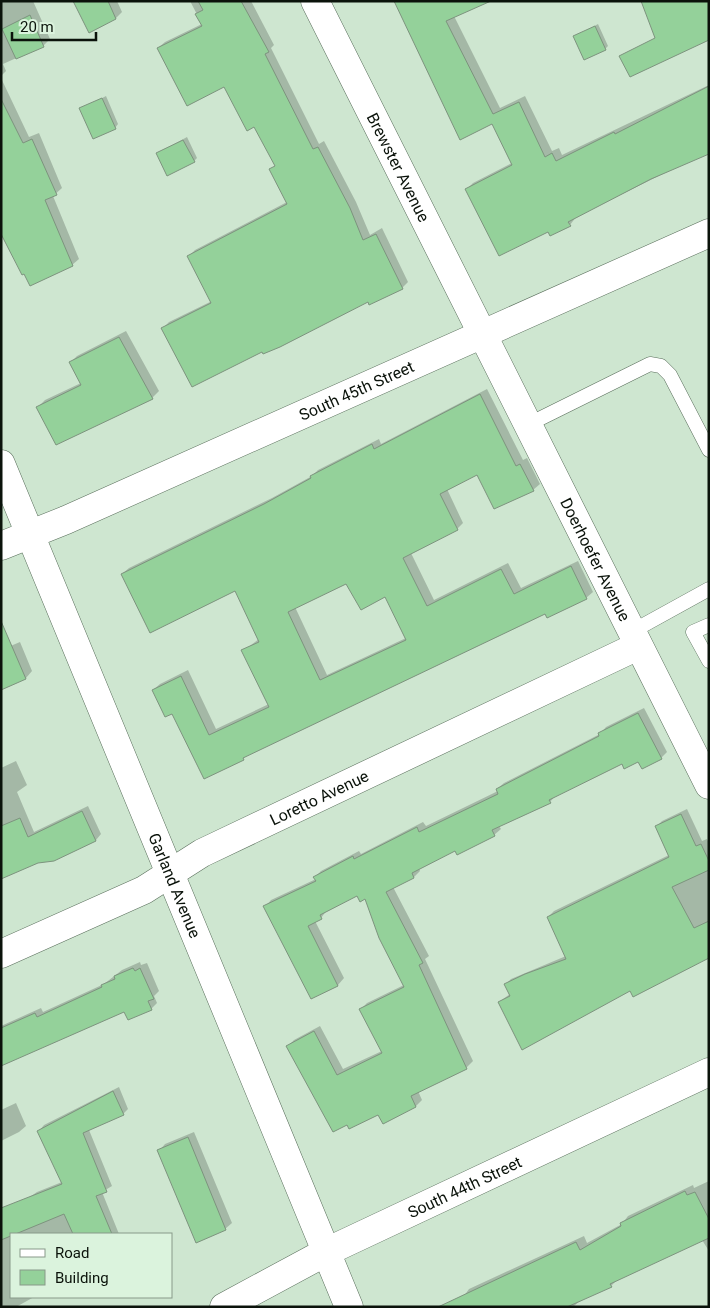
<svg xmlns="http://www.w3.org/2000/svg" width="710" height="1308" font-family="Roboto,sans-serif">
<style>
.shadow{fill:#0003;fill-rule:evenodd}
.building{fill:#94d19a;stroke:#7d937e;fill-rule:evenodd}
.lines{fill:none;stroke-linecap:round;stroke-linejoin:round}
.lane-casing{stroke:#596e5b;stroke-width:15}
.street-casing{stroke:#596e5b;stroke-width:29}
.lane{stroke:#fff;stroke-width:14}
.street{stroke:#fff;stroke-width:28}
.labels{text-anchor:middle;dominant-baseline:central;stroke-width:4.5;stroke-linejoin:round;paint-order:stroke}
.street-label{font-size:16px;fill:#0b130b;stroke:#dbf3dd}
</style>
<rect width="100%" height="100%" fill="#cee6d0"/>
<path class="shadow" d="M1,1H33L50,39L43,46L3,64L6,71L1,76Z
M77,1H117L122,12L116,18L89,31Z
M190,1H251L274,45L271,48L319,144L324,141L356,202L370,235L382,228L408,282L402,288L368,300L163,328L169,322L212,301L189,256L195,250L287,202L271,170L276,165L255,126L225,85L158,48L165,42L202,24Z
M393,1H449L454,16L500,108L525,96L552,151L559,148L562,155L709,85V151L576,217L570,225L549,230L467,189L473,183L512,163L493,122Z
M598,24L608,46L605,49L575,37Z
M1,78L29,137L39,133L62,188L53,196L79,259L72,265L1,231Z
M106,96L118,124L115,128L81,109Z
M187,137L197,158L194,161L158,153Z
M126,331L159,391L152,398L56,444L38,407L45,400L81,383L71,362L77,356Z
M487,389L523,460L527,458L540,484L533,490L477,474L447,489L463,523L457,529L411,553L434,600L508,563L521,588L578,561L593,592L586,598L546,612L249,753L243,759L172,712L153,690L160,684L188,670L216,729L269,704L243,651L259,639L235,590L122,574L129,568L272,498L312,476L318,470L379,439L381,444ZM347,582L386,596L406,638L327,675L295,607Z
M20,642L32,671L26,678L1,689V650Z
M644,708L667,752L661,758L622,762L556,795L550,802L499,826L501,829L494,835L456,850L419,868L420,871L414,877L393,887L429,956L425,959L473,1061L466,1068L418,1091L422,1100L416,1106L379,1113L288,1046L294,1040L320,1026L343,1069L382,1051L361,1009L367,1003L404,985L365,897L357,894L327,910L321,918L315,921L344,978L338,985L311,998L265,907L271,900L316,879L315,877L321,871L359,851L361,854L423,822L426,826L498,791L497,789L504,783L600,734L606,727Z
M16,761L27,785L17,792L34,832L88,806L101,834L96,840L53,860L37,862L1,877V768Z
M687,809L702,841L707,839L709,843V956L630,990L522,1048L499,1002L510,994L506,984L511,979L566,956L548,917L554,911L669,855L656,827L662,821Z
M140,962L141,965L147,963L159,991L154,996L157,1003L151,1009L125,1010L1,1065V1026L41,1008L43,1012L104,984L122,970Z
M119,1087L128,1109L123,1114L89,1130L112,1186L102,1192L119,1234H11V1297H34L16,1307H1V1217L37,1192L62,1182L39,1131L44,1125Z
M16,1103L26,1126L19,1132L1,1141V1110Z
M194,1132L232,1223L225,1229L159,1151L165,1144Z
M709,1181V1251L702,1240L618,1279L611,1286L583,1298L573,1307H456L469,1289L584,1236L587,1243L622,1224L628,1216L693,1185L694,1188Z"/>
<path class="building" d="M73,1H108L116,19L89,33Z
M198,1H241L269,52L265,54L313,149L318,147L350,208L363,240L376,234L403,289L369,305L368,302L280,347L263,354L262,352L192,387L161,328L211,303L187,256L287,204L269,169L275,166L254,127L247,131L224,87L187,106L157,48L202,26L195,14L203,10Z
M394,1H491L446,21L493,114L519,102L545,157L552,153L556,161L614,132L615,134L709,86V154L651,179L568,222L571,226L550,236L548,232L499,256L465,189L512,165L492,124L460,140Z
M641,1H709V40L630,77L619,56L655,38Z
M30,15L44,47L16,59L2,29Z
M595,26L606,50L584,60L573,36Z
M102,98L116,129L93,139L79,108Z
M1,99L23,143L32,139L57,195L45,200L73,266L30,286L24,274L22,275L1,234Z
M183,140L195,162L167,176L156,153Z
M119,337L153,399L56,445L36,407L81,385L69,362Z
M480,394L516,466L520,464L534,491L494,509L477,475L440,494L458,530L403,558L427,606L501,569L514,594L571,566L587,599L547,618L545,614L243,758L244,760L204,779L172,714L165,717L152,690L181,676L209,735L269,707L241,650L259,642L235,591L150,633L121,574L264,504L311,478L310,476L372,444L374,449ZM346,584L361,610L385,597L406,640L320,680L288,612Z
M1,621L26,679L1,690Z
M638,713L662,759L642,769L638,762L624,769L622,764L549,800L551,803L492,830L495,836L457,855L455,851L412,873L414,878L386,892L423,963L419,965L467,1069L411,1096L416,1107L383,1124L378,1115L349,1129L347,1125L333,1132L286,1046L314,1031L337,1075L382,1053L359,1009L404,987L379,938L365,899L360,902L357,896L320,915L322,919L308,926L338,986L311,999L263,906L316,881L313,877L353,856L354,859L417,827L419,832L498,794L496,789L599,736L598,733Z
M82,811L96,841L54,861L38,863L1,879V826L20,818L28,837Z
M681,814L696,846L701,844L709,861V870L672,887L694,928L709,921V958L633,997L630,991L522,1050L498,1002L510,996L504,984L525,974L566,959L547,917L669,857L655,826Z
M133,968L135,971L140,968L154,999L148,1001L152,1010L128,1020L124,1012L1,1066V1028L35,1013L37,1017L102,987L101,985L115,979L114,976Z
M113,1091L124,1115L83,1133L107,1192L96,1196L112,1234H73L64,1214L1,1240V1208L62,1184L37,1131Z
M188,1137L226,1230L196,1243L157,1150Z
M685,1191L687,1195L695,1192L709,1219V1238L610,1284L612,1287L567,1307H438L576,1242L580,1250L621,1226L620,1223Z"/>
<g class="lines">
<g class="lane-casing">
<path id="lane" d="M527,425L650,364L661,366L670,375L709,450
M709,625L693,632L709,661
M631,632L709,589"/>
</g>
<g class="street-casing">
<g id="street">
<path id="s1" d="M315,1L709,785"/>
<path id="s2" d="M1,464L349,1307"/>
<path id="s3" d="M1,546L66,520L709,233"/>
<path id="s4" d="M1,954L144,890L202,853L638,646"/>
<path id="s5" d="M224,1307L326,1252L709,1072"/>
</g>
</g>
<use href="#lane" class="lane"/>
<use href="#street" class="street"/>
</g>
<g class="labels">
<g class="street-label">
<text stroke="none"><textPath href="#s1" startOffset="186">Brewster Avenue</textPath></text>
<text stroke="none"><textPath href="#s3" startOffset="388">South 45th Street</textPath></text>
<text stroke="none"><textPath href="#s1" startOffset="625">Doerhoefer Avenue</textPath></text>
<text stroke="none"><textPath href="#s4" startOffset="355">Loretto Avenue</textPath></text>
<text stroke="none"><textPath href="#s2" startOffset="456">Garland Avenue</textPath></text>
<text stroke="none"><textPath href="#s5" startOffset="269">South 44th Street</textPath></text>
</g>
</g>
<rect width="710" height="1308" fill="none" stroke="#0b130b" stroke-width="5"/>
<rect x="10" y="1233" width="162" height="65" fill="#dbf3dd" stroke="#889989"/>
<rect x="20" y="1249" width="25" height="8" fill="#ffffff" stroke="#889989"/>
<text x="55" y="1258" font-size="15" fill="#0b130b">Road</text>
<rect x="20" y="1270" width="25" height="15" fill="#94d19a" stroke="#889989"/>
<text x="55" y="1283" font-size="15" fill="#0b130b">Building</text>
<path d="M12 32v8h84v-8" fill="none" stroke="#0b130b" stroke-width="2.5"/>
<text x="20" y="32" font-size="15" fill="#0b130b" stroke="#dbf3dd" stroke-width="4" paint-order="stroke">20 m</text>
</svg>
